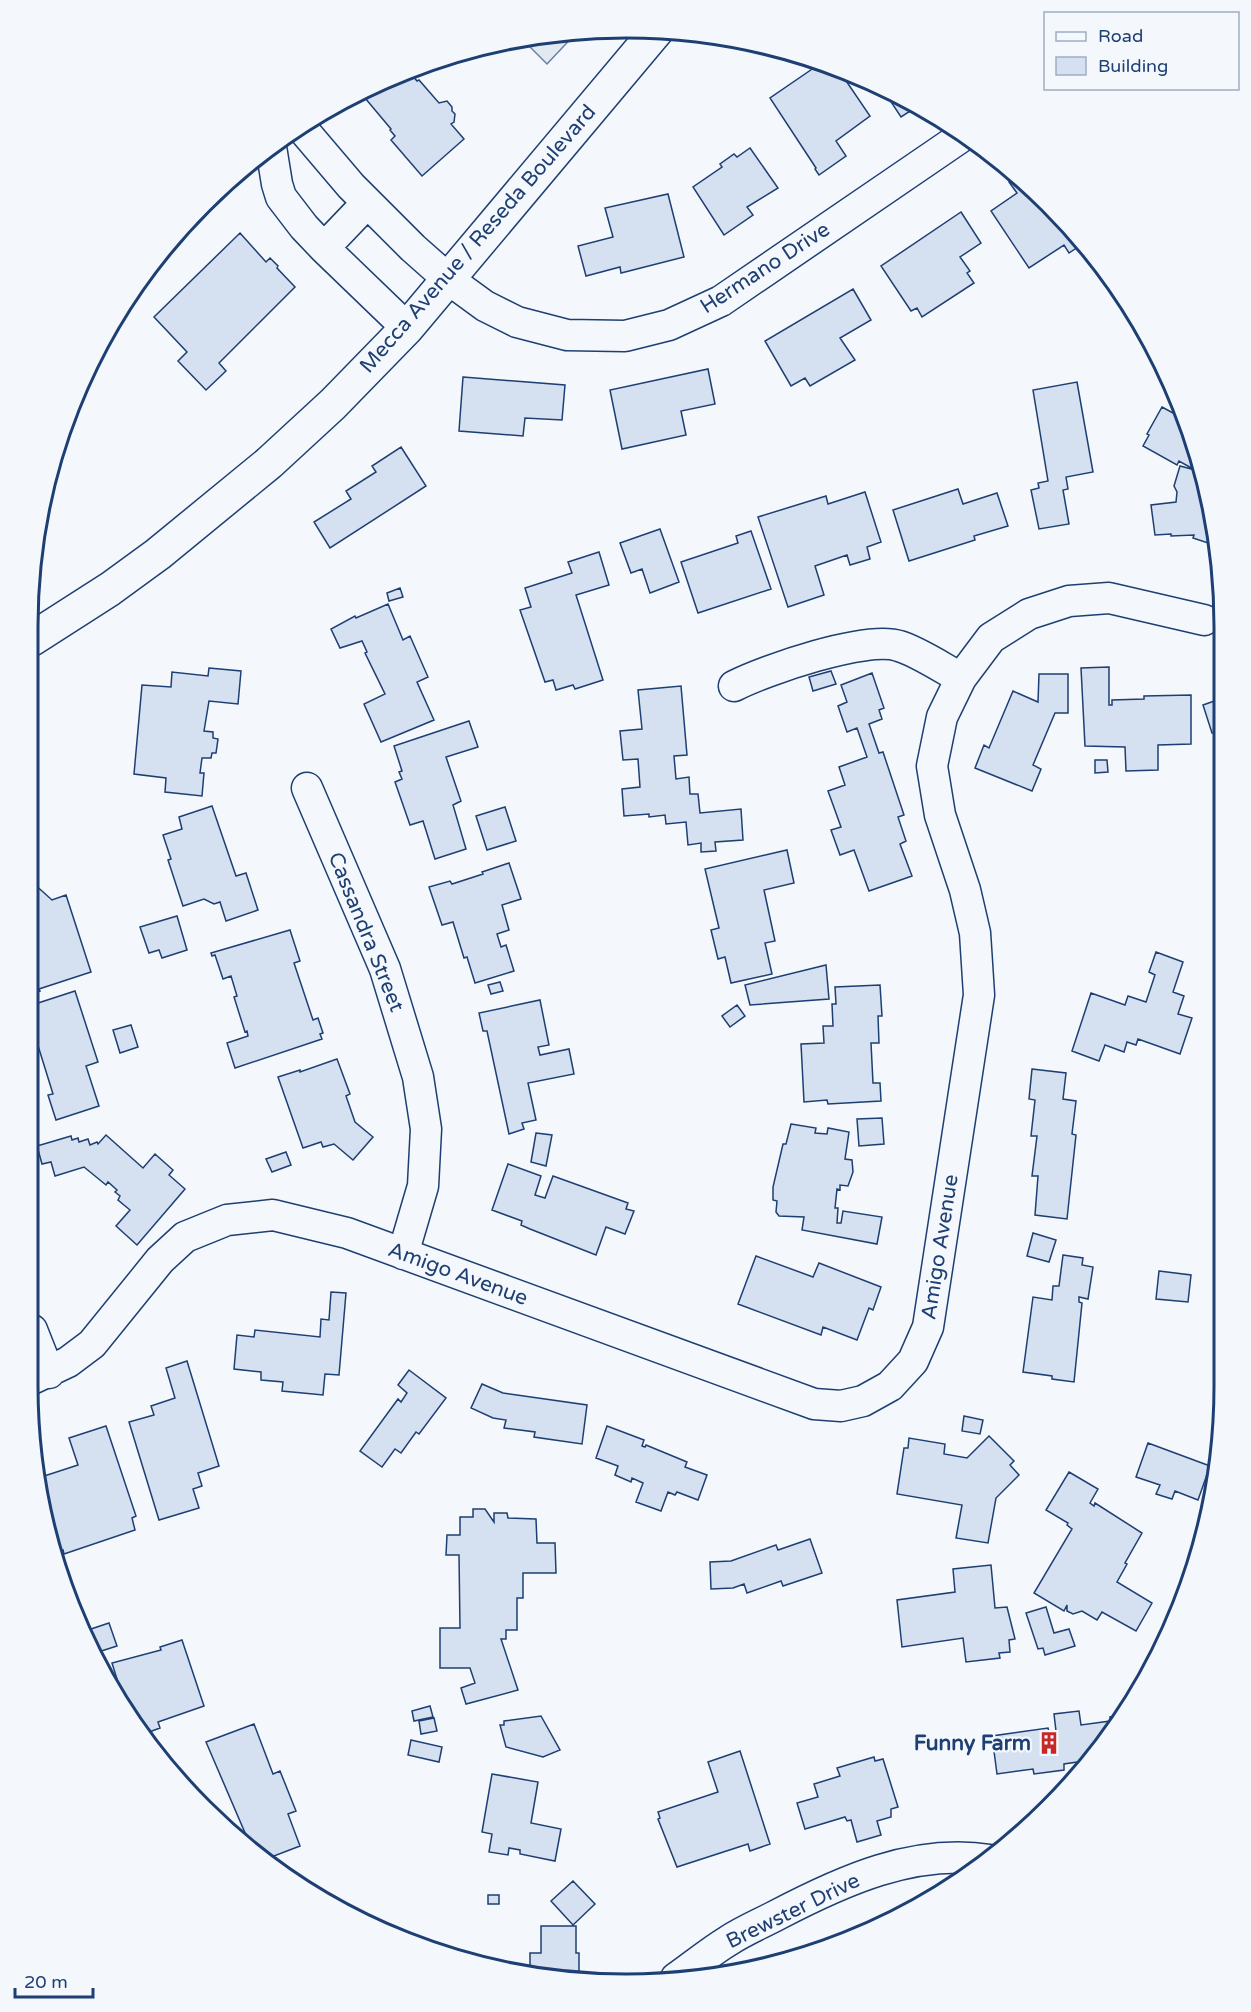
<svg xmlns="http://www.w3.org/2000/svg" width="1251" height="2012" font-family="'Varela Round',sans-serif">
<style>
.green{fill:#e3e9f0;stroke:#687fa3;stroke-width:1.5}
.building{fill:#d5e0f0;stroke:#1d3f73;stroke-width:1.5}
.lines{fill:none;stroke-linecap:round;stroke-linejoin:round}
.minor-casing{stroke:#1d3f73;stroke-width:33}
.major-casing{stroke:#1d3f73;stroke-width:36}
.minor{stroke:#f4f7fb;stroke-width:30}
.major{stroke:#f4f7fb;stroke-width:33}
.labels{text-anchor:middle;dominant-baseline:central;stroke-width:4.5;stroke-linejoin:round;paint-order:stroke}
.street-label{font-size:21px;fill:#1d3f73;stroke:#f4f7fb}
.poi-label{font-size:21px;font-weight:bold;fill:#1d3f73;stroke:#f4f7fb;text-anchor:end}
.rim{fill:none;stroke:#1d3f73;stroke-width:3}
</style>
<rect width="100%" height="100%" fill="#f4f7fb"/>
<path class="green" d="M578,31L547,64L521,38L548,32Z"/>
<path class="building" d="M821,63L838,69L870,116L836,141L846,156L819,175L815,169L816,168L770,98Z
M408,70L417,81L419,80L439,103L447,101L452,107V111L455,114L454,122L451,124L464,139L422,176L391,140L395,136L390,130L391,129L360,92Z
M880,85L891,89L918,106L901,117Z
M750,148L778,188L747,207L753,215L724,235L693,187L722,167L720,164L734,154L737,157Z
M1018,177L1076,231L1084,243L1069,253L1064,245L1029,268L991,211L1017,193L1009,182Z
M668,194L684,257L621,273L620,267L586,276L578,246L613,237L605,208Z
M961,212L981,243L960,257L970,271L967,273L974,283L922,317L917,308L911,311L881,266Z
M240,233L266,262L270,258L278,266L277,268L295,287L219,363L226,371L206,390L178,361L187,352L154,317Z
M853,289L871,320L840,338L855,360L810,386L805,378L791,386L765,341Z
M708,369L715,404L681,411L686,435L622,449L610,390Z
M463,377L565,385L562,420L525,418L523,436L459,431Z
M1077,382L1093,472L1066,477L1068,489L1063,490L1069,524L1039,529L1031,490L1039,488L1038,483L1048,481L1033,390Z
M1162,407L1186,420L1192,433L1214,545L1193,538L1194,535L1171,536V534L1155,535L1151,505L1176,502L1177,492L1174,486L1180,466L1195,470L1179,461L1177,465L1143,446L1149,435L1147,434Z
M401,447L426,486L330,548L314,522L351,499L346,491L376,472L372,466Z
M958,489L963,504L997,493L1008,526L974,536L975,540L909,561L893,510Z
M865,492L881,542L867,547L870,559L850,565L847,555L815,566L824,595L788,607L758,517L826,496L828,504Z
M660,529L679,582L650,593L642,569L631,573L620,543Z
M751,531L771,589L698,613L681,562L738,543L736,536Z
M599,552L609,585L576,595L603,680L575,689L573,685L556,690L553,680L545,682L520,610L531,607L525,588L572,573L568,562Z
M400,588L403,597L389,601L387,593Z
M388,604L403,640L410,636L428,677L417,682L434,720L381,742L364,704L385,694L365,653L367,652L362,641L340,648L331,629L355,616L356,618Z
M1109,667V705H1112V700L1144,699V696L1191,695V744L1158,745V770L1126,771L1125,747L1085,746L1081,668Z
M209,668L241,671L238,704L209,701L204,731L213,732V738L218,739L216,753H212L211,758H202L200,773H204L202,796L165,792L166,778L134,774L142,685L171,687L172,672L208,676Z
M831,671L836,684L813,691L809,677Z
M872,673L884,708L879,710L882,719L869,724L879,753L883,752L904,815L898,817L906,841L900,844L912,876L869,891L854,850L840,855L831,830L841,827L828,791L845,785L839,767L867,757L857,728L847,732L838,706L847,702L841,685Z
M1039,674H1068V713H1055L1033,765L1041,769L1032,791L975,768L984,745L989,748L1013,691L1038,702Z
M681,686L687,755L674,756L676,779L689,777L690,794H698L700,813L741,809L743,840L715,842L716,851L701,852V843L688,845L686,822L666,824L665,815L649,817V814L624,816L622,789L640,787L638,759L623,760L620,731L642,729L638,690Z
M1222,694V729L1212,733L1203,705L1220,699L1219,695Z
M469,721L478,747L446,757L461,801L453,805L466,849L435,859L423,821L410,825L395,782L402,779L399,772L402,771L394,746Z
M1095,760H1107L1108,772L1095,773Z
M37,780L38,848H32V781Z
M212,806L236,876L246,873L258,910L226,921L220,902L214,904L204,899L183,906L168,860L171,859L163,835L182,829L179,817Z
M505,807L516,841L487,850L476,816Z
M787,850L794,883L764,890L775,941L765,943L772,974L731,983L725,957L718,959L711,930L719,928L705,869Z
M509,863L521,899L502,905L509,930L497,934L501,947L506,945L514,971L475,983L467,957L464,958L453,922L442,925L429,887L450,881L452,884L483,874L482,872Z
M32,882L52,900L66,895L91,972L39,989L40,991L32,994V946L36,945L32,934Z
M177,916L187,950L162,958L159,950L149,953L140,927Z
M290,930L300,961L294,963L313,1020L318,1018L323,1033L320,1034L322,1039L235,1068L227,1043L248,1036L247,1031L245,1032L234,997L237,996L231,976L223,979L215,955L212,956L211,953Z
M1156,952L1183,962L1173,992L1184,996L1178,1014L1192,1018L1180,1054L1138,1039L1136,1045L1127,1042L1124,1052L1105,1045L1099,1061L1072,1051L1091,993L1125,1005L1128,996L1146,1002L1155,975L1149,972Z
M826,965L829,999L750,1005L745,985Z
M500,982L503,991L491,994L488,985Z
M880,985L882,1016H878L879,1043H871L873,1083H880L881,1101L828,1104L827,1100L804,1102L801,1044L824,1043L823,1026H833L832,1004H836L835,987Z
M75,991L98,1062L86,1066L99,1106L56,1120L48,1095L53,1094L35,1036L32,1037V1002L34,1001L35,1004Z
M540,1000L549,1045L538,1047L540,1055L569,1049L574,1074L528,1083L536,1120L522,1123L524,1129L509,1134L487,1031H483L479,1013Z
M737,1005L745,1016L730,1027L722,1016Z
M131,1025L138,1047L120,1053L113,1030Z
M337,1059L350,1094L346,1096L355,1122L373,1137L353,1160L334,1144L323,1147L321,1142L303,1148L278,1077L300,1070V1072Z
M1032,1069L1066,1073L1063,1099L1076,1101L1072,1134L1076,1135L1067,1219L1035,1215L1038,1176H1032L1037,1136H1031L1035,1100L1029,1099Z
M882,1118L884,1144L859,1146L857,1119Z
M791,1124L816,1128L815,1133L827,1134L828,1128L849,1132L845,1159L852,1160L853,1172L848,1186L840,1185V1190L837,1189L835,1208H838L837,1223H841L843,1211L882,1217L877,1244L802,1230L804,1217L779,1216L776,1212L777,1201L773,1200V1187L783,1144H786Z
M536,1133L552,1135L546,1166L531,1162Z
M106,1135L143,1168L155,1154L173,1170L169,1175L185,1189L137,1245L116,1226L130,1210L118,1200L120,1196L115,1192L117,1190L108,1182L106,1185L84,1167L55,1176L51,1162L42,1164L37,1146L71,1136L72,1140L78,1138L79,1142L88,1139L90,1145L97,1142L98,1144Z
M286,1152L291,1165L272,1172L266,1159Z
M508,1164L541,1176L535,1195L545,1198L553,1176L628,1203L626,1209L634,1211L625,1234L606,1227L596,1255L530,1229L521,1225L522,1221L492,1210Z
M1033,1233L1056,1240L1049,1262L1027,1256Z
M1063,1255L1083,1258L1082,1265L1093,1267L1088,1299L1079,1297V1302L1082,1303L1074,1382L1052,1379V1376L1023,1372L1033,1297L1052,1300L1053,1286H1059Z
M756,1256L813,1277L819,1263L881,1287L873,1310L869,1308L857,1340L823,1327L821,1335L738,1304Z
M1159,1271L1191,1275L1188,1302L1156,1299Z
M331,1292L346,1293L339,1375L325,1374L323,1395L282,1391L283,1382L261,1380V1372L234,1369L237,1335L254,1337L255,1330L320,1337L321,1319L329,1320Z
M187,1361L219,1466L198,1473L202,1486L193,1489L199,1508L159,1520L129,1422L154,1415L151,1406L175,1398L166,1368Z
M409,1370L446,1398L419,1434L416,1432L401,1453L395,1449L382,1467L360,1451L398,1399L401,1402L407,1393L398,1385Z
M482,1384L503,1393L587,1405L582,1444L534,1437L535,1432L504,1428L506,1420L493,1418L471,1408Z
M964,1416L983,1420L980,1434L962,1431Z
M106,1426L136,1516L132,1518L135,1530L64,1554L63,1550L53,1553L35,1479L78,1465L69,1438Z
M607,1426L644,1440L642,1446L645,1447L646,1445L687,1462L685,1467L707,1475L698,1500L677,1492L675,1495L668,1492L661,1511L636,1502L643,1483L632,1478L631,1482L615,1475L618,1466L596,1458Z
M989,1436L1014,1461L1010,1465L1019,1475L996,1498L988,1543L956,1538L962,1505L897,1494L904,1448H908L909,1438L945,1444L944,1454L967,1458Z
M1148,1443L1210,1466L1198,1500L1175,1491L1172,1499L1156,1494L1160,1485L1136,1477Z
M1069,1472L1098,1489L1090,1503L1094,1506L1095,1503L1142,1533L1125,1563L1127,1564L1117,1582L1152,1603L1136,1631L1102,1612L1097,1620L1082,1611L1073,1614L1067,1611V1605L1064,1611L1034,1593L1072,1529L1067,1525L1068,1523L1046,1510Z
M473,1509H485L494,1522V1513H507L508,1518L536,1519L537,1543H555L556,1573H523V1598H517V1630H506V1639H501L518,1690L466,1704L461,1688L475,1683L470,1668H440V1628H460L459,1555H446L447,1535H460V1517H473Z
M810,1539L822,1573L783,1586L781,1581L747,1593L744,1584L733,1588L711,1589L710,1562L731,1561L776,1545L778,1550Z
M991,1565L995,1608L1007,1607L1015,1639L1009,1640L1010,1652L999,1653L1000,1658L966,1662L963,1638L902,1647L897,1600L955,1592L953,1569Z
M1046,1607L1054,1633L1069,1629L1075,1646L1045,1655L1043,1648L1038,1649L1026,1613Z
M109,1623L117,1646L95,1653L85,1631Z
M182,1640L204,1706L158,1722L160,1728L141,1735L128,1719L116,1694L121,1692L112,1663L161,1650L160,1647Z
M430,1706L433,1717L414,1721L412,1711Z
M1079,1711L1081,1725L1110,1721V1717L1121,1715L1100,1751L1091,1760L1064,1764V1770L1034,1774L1033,1769L997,1774L992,1736L1048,1728L1049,1732L1056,1731L1054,1714Z
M541,1716L560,1750L543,1757L506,1747L500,1725H504V1721Z
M434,1718L437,1731L421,1734L419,1721Z
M254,1724L273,1774L280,1771L296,1811L288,1814L300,1846L261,1861L255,1856L206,1742Z
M411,1740L442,1747L439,1762L408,1755Z
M740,1751L770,1844L750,1851L748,1844L677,1867L658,1819L660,1818L658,1812L718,1792L708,1762Z
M874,1757L875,1761L883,1759L898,1807L891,1809V1817L877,1821L881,1835L857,1842L851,1820L847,1821L845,1817L805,1829L797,1803L818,1797L814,1784L840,1776L837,1768Z
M492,1774L538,1782L531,1823L561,1829L555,1861L520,1854V1850L509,1848L508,1855L489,1852L492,1834L482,1832Z
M573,1881L595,1904L573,1925L551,1901Z
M488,1895H499V1904H488Z
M541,1926H576V1953H579V1980L530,1976V1953H541Z"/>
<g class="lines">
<g class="minor-casing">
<path id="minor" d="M300,126L351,186L413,248L448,279L485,306L517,322L567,335L625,336L669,325L721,301L964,135
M271,147L277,184L281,197L304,227L324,248L407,328
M324,248L367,203
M734,686C765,670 867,635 899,646C917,651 944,669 961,678
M307,788L385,969L418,1077L426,1129L423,1186L403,1254
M32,1330L49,1373
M32,1379L68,1362L92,1344L160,1260L185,1237L227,1220L273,1215L347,1233L814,1404L841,1406L863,1401L890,1386L913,1361L928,1327L979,995L975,933L965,890L940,815L932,766L942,717L961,678L991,638L1029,614L1069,601L1109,598L1204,620
M676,1978C693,1966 710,1952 728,1941C743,1931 760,1924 777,1915C842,1881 914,1848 990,1860"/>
</g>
<g class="major-casing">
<path id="major" d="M32,639L110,589L158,554L269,463L333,404L407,328L658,29"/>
</g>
<use href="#minor" class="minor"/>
<use href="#major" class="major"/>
</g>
<defs>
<g id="building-bare" transform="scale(1.8)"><path d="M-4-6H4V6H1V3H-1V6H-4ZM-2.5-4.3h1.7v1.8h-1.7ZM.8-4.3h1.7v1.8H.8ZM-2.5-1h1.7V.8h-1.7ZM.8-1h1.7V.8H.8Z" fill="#c62828" stroke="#f4f7fb" stroke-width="2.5" paint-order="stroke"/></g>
</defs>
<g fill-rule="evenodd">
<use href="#building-bare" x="1049" y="1743"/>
</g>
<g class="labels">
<g class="street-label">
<text transform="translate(478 239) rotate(-49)">Mecca Avenue / Reseda Boulevard</text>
<text transform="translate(765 268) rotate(-33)">Hermano Drive</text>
<text transform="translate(366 932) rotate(68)">Cassandra Street</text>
<text transform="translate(940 1247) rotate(-81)">Amigo Avenue</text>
<text transform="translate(458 1274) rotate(20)">Amigo Avenue</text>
<text transform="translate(793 1911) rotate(-26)">Brewster Drive</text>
</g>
<g class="poi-label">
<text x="1031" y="1743">Funny Farm</text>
</g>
</g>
<path d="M0 0H1251V2012H0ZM626 38H626A588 588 0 0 1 1214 626V1386A588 588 0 0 1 626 1974H626A588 588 0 0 1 38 1386V626A588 588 0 0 1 626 38Z" fill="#f4f7fb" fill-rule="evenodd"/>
<path class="rim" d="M626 38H626A588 588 0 0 1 1214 626V1386A588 588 0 0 1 626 1974H626A588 588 0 0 1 38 1386V626A588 588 0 0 1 626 38Z"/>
<rect x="1044" y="12" width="195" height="78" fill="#f4f7fb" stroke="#9eadc5" stroke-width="1.5"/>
<rect x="1056" y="32" width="30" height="9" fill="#f4f7fb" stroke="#9eadc5" stroke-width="1.5"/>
<text x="1098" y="42" font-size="18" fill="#1d3f73">Road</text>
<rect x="1056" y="57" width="30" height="18" fill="#d5e0f0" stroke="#9eadc5" stroke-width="1.5"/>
<text x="1098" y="72" font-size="18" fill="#1d3f73">Building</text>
<path d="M15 1988v9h78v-9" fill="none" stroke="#1d3f73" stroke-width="3"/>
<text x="24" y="1988" font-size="18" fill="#1d3f73" stroke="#f4f7fb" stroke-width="4.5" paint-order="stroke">20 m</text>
</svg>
